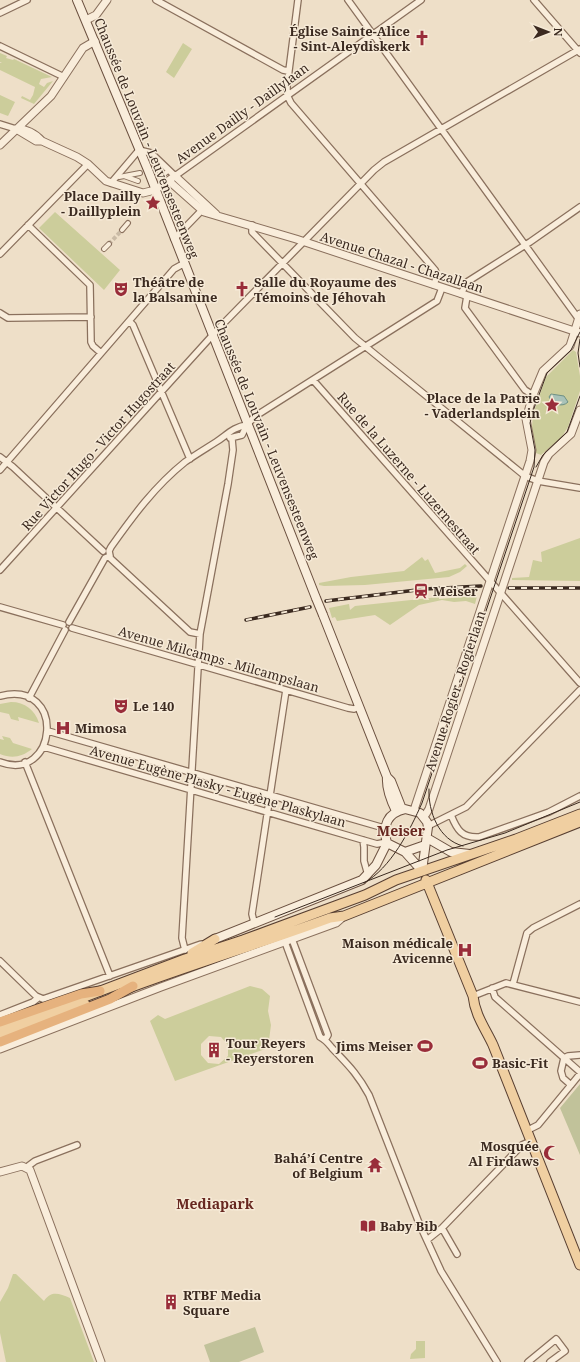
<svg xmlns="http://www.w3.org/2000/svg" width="580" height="1362" font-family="'Noto Serif',serif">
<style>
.green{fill:#cccd9b;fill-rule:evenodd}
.cemetery{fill:#c1c29a}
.water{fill:#a9c2b8;stroke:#6f9185}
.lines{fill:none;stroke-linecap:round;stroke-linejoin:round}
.pedestrian-tunnel{stroke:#cabba6;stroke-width:4;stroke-dasharray:4 2;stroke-linecap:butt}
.pedestrian-casing{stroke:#8a705d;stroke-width:6}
.minor-casing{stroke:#8a705d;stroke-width:8}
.tertiary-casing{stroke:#8a705d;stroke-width:9}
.secondary-casing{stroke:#6c5140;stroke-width:10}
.primary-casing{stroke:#583f31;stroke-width:11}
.trunk-casing{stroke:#583f31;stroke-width:11}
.pedestrian{stroke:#f9eddb;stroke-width:4}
.minor{stroke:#f9eddb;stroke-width:5.5}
.tertiary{stroke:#f9eddb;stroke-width:7}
.secondary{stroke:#f9eddb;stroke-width:8}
.primary{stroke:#f0cfa1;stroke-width:9}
.trunk{stroke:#e6b27e;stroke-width:9}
.tram{stroke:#3b2a20;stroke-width:1}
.rail-casing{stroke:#3b2a20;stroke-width:3.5}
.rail{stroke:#f6ead7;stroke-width:2;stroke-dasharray:6;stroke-linecap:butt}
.secondary-bridge-casing{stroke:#6c5140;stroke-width:10;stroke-linecap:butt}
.secondary-bridge{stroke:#f9eddb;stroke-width:8}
.labels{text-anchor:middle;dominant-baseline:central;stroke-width:3;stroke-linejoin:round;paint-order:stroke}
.poi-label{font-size:13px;font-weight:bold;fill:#3b2a20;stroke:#f6ead7;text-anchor:start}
.street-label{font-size:13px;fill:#3b2a20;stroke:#f6ead7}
.neighbourhood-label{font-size:14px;font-weight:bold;fill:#672720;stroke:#f6ead7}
</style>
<rect width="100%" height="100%" fill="#eedfc8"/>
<path class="green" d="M183,43L192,49L174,78L166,72Z
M0,53L7,56L6,58L13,60L14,59L52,77L41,79L39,84L44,87L47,83L53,81L34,104L21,98L22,96L30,100L33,95L35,87L0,70V63L2,62H0Z
M0,95L15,102L8,116L0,113Z
M55,212L120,270L104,290L39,228Z
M573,350L576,352L580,376V391L568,427L561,438L541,455L536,453L532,428L533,414L546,377Z
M580,538V581L512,580V578L529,577L533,560L542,562L541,552Z
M422,557L425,561L428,559L435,573L460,568L465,564L467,566L460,572L449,577L365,585L324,586L319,585V583L351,577L404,571Z
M477,596L475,604L466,601L454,602L442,600L419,605L390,625L375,615L337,621L335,617L332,618L329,608L349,604L350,610L355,606L439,597V599Z
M11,702C25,702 35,710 39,723L18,717L19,721L11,719L9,714L0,712V704Z
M2,736L10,738L13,743L32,749C22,757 12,759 0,754V739L4,740Z
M250,986L262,989L270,996L268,1011L271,1025L268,1048L175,1081L150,1021L158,1015L165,1019ZM209,1036L221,1037L228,1045V1056L219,1064L208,1063L201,1055V1044Z
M13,1274H16L44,1301C52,1290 59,1294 70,1298L94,1362H6L0,1333V1302L8,1288Z
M416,1341H425V1358L410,1359L411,1354L416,1349Z"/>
<path class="cemetery" d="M580,1084V1155L560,1108Z
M255,1327L264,1352L239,1362H210L204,1345Z"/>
<path class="water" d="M551,394L564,396L568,402C562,408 553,404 549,397Z"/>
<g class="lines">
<path class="pedestrian-tunnel" d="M109,244L122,230"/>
<g class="pedestrian-casing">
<path id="pedestrian" d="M154,168L155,167L163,175L168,171
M124,176L138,181
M119,177L140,173
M122,230L128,223
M104,249L109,244"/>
</g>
<g class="minor-casing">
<path id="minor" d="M156,0L283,70L288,71
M298,0L287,86V95L291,103L435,270L437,275L434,285
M348,0L580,321
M534,0L580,53
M0,13L27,0
M0,46L64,77
M0,124L16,129
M111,183L139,150L151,153L175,176L421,0
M28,225L90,285L91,342L93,346L101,353
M252,225V232L355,338L525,476L538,481L580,488
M174,239L204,208
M0,254L88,164
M461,294L467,282L530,242L580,207
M467,296L465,308L525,390L533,395
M0,313L8,318L91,317
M129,321L133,325L190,459
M313,380L580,683
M230,438L242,435L247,425L254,417L437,301L442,288
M0,457L13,467L103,551
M0,470L174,269L183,264
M109,557L190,632L200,634
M0,570L219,328L374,170L384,162L580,49
M0,607L63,625
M69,622L105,558L110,556L109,551L111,547C133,516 155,486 185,462C195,455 205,449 216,442C227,435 233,427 247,425
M72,628L348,708L354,709L359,707
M0,696C68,679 57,784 0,762
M29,698L65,630
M48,731L384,828
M44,747L363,840L377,844L387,842
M25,762L110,976
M451,815C457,830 462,838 479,837L549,812L580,796
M428,826L466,807L580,690
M363,840L364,847V861L368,875
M254,922L252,914L286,690
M292,939L328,1035L325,1040
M285,942L320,1037C326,1040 328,1043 332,1048C348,1065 357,1073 369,1095L419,1223L441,1271L497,1362
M185,950L182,938L200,634L228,484L233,450L232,439
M0,961L36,996L43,999L201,944
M513,984L527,933L533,928L580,904
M492,988L495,997L580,1072
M473,996L506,983L580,1002
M0,1015L33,1002L38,998
M571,1085L563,1078L561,1071L564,1058L568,1056L580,1055
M526,1131L538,1125L580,1074
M27,1167L35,1161L77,1145
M442,1228L457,1254
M427,1240L442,1228L522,1145L531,1141
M528,1362L556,1339L565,1351L550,1362"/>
</g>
<g class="tertiary-casing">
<path id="tertiary" d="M86,20L96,15L107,0
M16,129L36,141H42L77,157L88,164L106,181L143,193L155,190L175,176L216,214
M16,129C25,128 36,134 42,141
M0,145L51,96L83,48L95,41
M169,181L204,212L296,239L580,333
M414,810L530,461L532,450L526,419L533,395L543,371L570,346L580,314
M424,817L429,809L544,462L549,454L571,434L580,410
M0,1049L161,987L336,923L344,916
M0,1172L22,1166L30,1170L101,1362"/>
</g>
<g class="secondary-casing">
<path id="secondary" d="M77,0L148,170L316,598
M323,615L387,777L391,781L402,809
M387,777C386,789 391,801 396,811
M405,809L420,813L427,822L428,827L422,871L405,852L387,843C382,826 387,813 405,809Z
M427,838L451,852L470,854
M405,852L425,845
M215,939L362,880L376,865L387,843"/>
</g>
<g class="primary-casing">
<path id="primary" d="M426,880L473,996C475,1015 485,1028 493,1045L580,1265
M192,953L215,939
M126,989C193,964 262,943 330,918L344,916L580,822
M0,1029L185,959L243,940L365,895L396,880L516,839L580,814
M0,1036L85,1004"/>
</g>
<g class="trunk-casing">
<path id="trunk" d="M0,1022L81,994L100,991
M0,1042L110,999L133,986"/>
</g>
<use href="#pedestrian" class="pedestrian"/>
<use href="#minor" class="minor"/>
<use href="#tertiary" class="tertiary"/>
<use href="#secondary" class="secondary"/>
<use href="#primary" class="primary"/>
<use href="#trunk" class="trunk"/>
<path class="tram" d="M580,339L578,353L580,367
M536,467L543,455L567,432L580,396
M429,789C428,812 439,840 463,846
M364,883C391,868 410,830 422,803L534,467L535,450L530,423L533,411L547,373L571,350L580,332
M275,917L447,850L505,833L580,802"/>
<g class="rail-casing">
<path id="rail" d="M509,588H580
M326,601L425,589L481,586
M246,620L310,607"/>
</g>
<use href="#rail" class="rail"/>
<g class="secondary-bridge-casing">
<path id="secondary-bridge" d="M316,598L323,615"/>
</g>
<use href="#secondary-bridge" class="secondary-bridge"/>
</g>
<defs>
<g id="church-bare" transform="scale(1.2)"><path d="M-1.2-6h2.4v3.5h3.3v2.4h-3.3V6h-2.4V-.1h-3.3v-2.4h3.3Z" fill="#992d3a" stroke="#f6ead7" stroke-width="2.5" paint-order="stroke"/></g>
<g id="sight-bare" transform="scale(1.2)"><path d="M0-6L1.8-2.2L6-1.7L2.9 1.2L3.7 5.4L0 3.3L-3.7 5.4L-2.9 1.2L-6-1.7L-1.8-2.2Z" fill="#992d3a" stroke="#f6ead7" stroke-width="2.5" paint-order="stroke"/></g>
<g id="theatre-bare" transform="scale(1.2)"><path d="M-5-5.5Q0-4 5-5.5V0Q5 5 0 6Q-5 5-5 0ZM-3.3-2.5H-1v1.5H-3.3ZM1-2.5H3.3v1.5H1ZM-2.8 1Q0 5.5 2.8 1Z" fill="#992d3a" stroke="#f6ead7" stroke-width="2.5" paint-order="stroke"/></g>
<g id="station-bare" transform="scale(1.2)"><path d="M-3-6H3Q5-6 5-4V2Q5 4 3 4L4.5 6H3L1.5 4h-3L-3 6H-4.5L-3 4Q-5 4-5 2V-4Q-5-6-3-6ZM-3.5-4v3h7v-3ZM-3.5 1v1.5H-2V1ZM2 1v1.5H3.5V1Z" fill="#992d3a" stroke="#f6ead7" stroke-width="2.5" paint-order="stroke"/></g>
<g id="hospital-bare" transform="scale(1.2)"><path d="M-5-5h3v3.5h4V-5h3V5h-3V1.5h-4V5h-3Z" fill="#992d3a" stroke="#f6ead7" stroke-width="2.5" paint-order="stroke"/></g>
<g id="stadium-bare" transform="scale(1.2)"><path d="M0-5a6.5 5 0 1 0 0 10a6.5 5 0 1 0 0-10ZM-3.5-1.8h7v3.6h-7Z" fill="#992d3a" stroke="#f6ead7" stroke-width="2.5" paint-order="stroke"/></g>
<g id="building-bare" transform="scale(1.2)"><path d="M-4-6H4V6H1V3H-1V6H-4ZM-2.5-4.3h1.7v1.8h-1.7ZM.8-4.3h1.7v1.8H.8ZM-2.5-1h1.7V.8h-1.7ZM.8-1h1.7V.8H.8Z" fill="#992d3a" stroke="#f6ead7" stroke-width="2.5" paint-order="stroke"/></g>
<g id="mosque-bare" transform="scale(1.2)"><path d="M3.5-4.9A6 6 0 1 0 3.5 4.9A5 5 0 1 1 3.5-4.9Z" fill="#992d3a" stroke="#f6ead7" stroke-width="2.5" paint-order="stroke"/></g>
<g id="temple-bare" transform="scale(1.2)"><path d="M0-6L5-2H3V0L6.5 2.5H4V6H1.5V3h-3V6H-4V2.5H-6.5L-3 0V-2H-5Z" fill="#992d3a" stroke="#f6ead7" stroke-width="2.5" paint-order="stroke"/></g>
<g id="library-bare" transform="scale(1.2)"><path d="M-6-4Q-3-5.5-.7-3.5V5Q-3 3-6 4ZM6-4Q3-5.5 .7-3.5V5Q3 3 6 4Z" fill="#992d3a" stroke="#f6ead7" stroke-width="2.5" paint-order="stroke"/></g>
</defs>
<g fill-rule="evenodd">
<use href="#church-bare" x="422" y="38"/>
<use href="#sight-bare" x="153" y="203"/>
<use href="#theatre-bare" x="121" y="289"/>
<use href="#church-bare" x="242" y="289"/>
<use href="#sight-bare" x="552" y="405"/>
<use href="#station-bare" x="421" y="591"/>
<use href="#theatre-bare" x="121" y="706"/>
<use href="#hospital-bare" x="63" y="728"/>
<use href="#hospital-bare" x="465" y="950"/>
<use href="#stadium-bare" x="425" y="1046"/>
<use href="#building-bare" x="214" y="1050"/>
<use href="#stadium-bare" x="480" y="1063"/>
<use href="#mosque-bare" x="551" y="1153"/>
<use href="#temple-bare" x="375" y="1165"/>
<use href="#library-bare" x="368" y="1226"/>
<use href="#building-bare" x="171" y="1302"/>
</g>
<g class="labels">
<g class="poi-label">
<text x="410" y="31" text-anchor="end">Église Sainte-Alice<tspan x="410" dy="15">- Sint-Aleydiskerk</tspan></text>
<text x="141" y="196" text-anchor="end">Place Dailly<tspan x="141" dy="15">- Daillyplein</tspan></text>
<text x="133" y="282">Théâtre de<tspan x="133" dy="15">la Balsamine</tspan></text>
<text x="254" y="282">Salle du Royaume des<tspan x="254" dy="15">Témoins de Jéhovah</tspan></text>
<text x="540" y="398" text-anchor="end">Place de la Patrie<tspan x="540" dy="15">- Vaderlandsplein</tspan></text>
<text x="433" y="591">Meiser</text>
<text x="133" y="706">Le 140</text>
<text x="75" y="728">Mimosa</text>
<text x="453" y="943" text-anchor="end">Maison médicale<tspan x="453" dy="15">Avicenne</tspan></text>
<text x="226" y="1043">Tour Reyers<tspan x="226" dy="15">- Reyerstoren</tspan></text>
<text x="413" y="1046" text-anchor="end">Jims Meiser</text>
<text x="492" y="1063">Basic-Fit</text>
<text x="539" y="1146" text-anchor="end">Mosquée<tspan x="539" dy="15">Al Firdaws</tspan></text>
<text x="363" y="1158" text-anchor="end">Bahá’í Centre<tspan x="363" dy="15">of Belgium</tspan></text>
<text x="380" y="1226">Baby Bib</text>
<text x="183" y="1295">RTBF Media<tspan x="183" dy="15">Square</tspan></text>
</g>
<g class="street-label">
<text transform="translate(242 113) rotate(-36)">Avenue Dailly - Daillylaan</text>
<text transform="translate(147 138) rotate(68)">Chaussée de Louvain - Leuvensesteenweg</text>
<text transform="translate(402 262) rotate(18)">Avenue Chazal - Chazallaan</text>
<text transform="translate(267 439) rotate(68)">Chaussée de Louvain - Leuvensesteenweg</text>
<text transform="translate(98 446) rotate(-48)">Rue Victor Hugo - Victor Hugostraat</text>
<text transform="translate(409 473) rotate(49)">Rue de la Luzerne - Luzernestraat</text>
<text transform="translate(219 659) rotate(16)">Avenue Milcamps - Milcampslaan</text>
<text transform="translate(455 691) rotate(-72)">Avenue Rogier - Rogierlaan</text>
<text transform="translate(218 786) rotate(16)">Avenue Eugène Plasky - Eugène Plaskylaan</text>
</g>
<g class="neighbourhood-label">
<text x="401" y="830">Meiser</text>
<text x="215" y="1203">Mediapark</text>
</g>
</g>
<g transform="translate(548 32) rotate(90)" stroke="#f6ead7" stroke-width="3" paint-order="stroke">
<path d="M0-3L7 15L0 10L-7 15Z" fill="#3b2a20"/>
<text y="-6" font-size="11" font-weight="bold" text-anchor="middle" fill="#3b2a20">N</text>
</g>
</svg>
